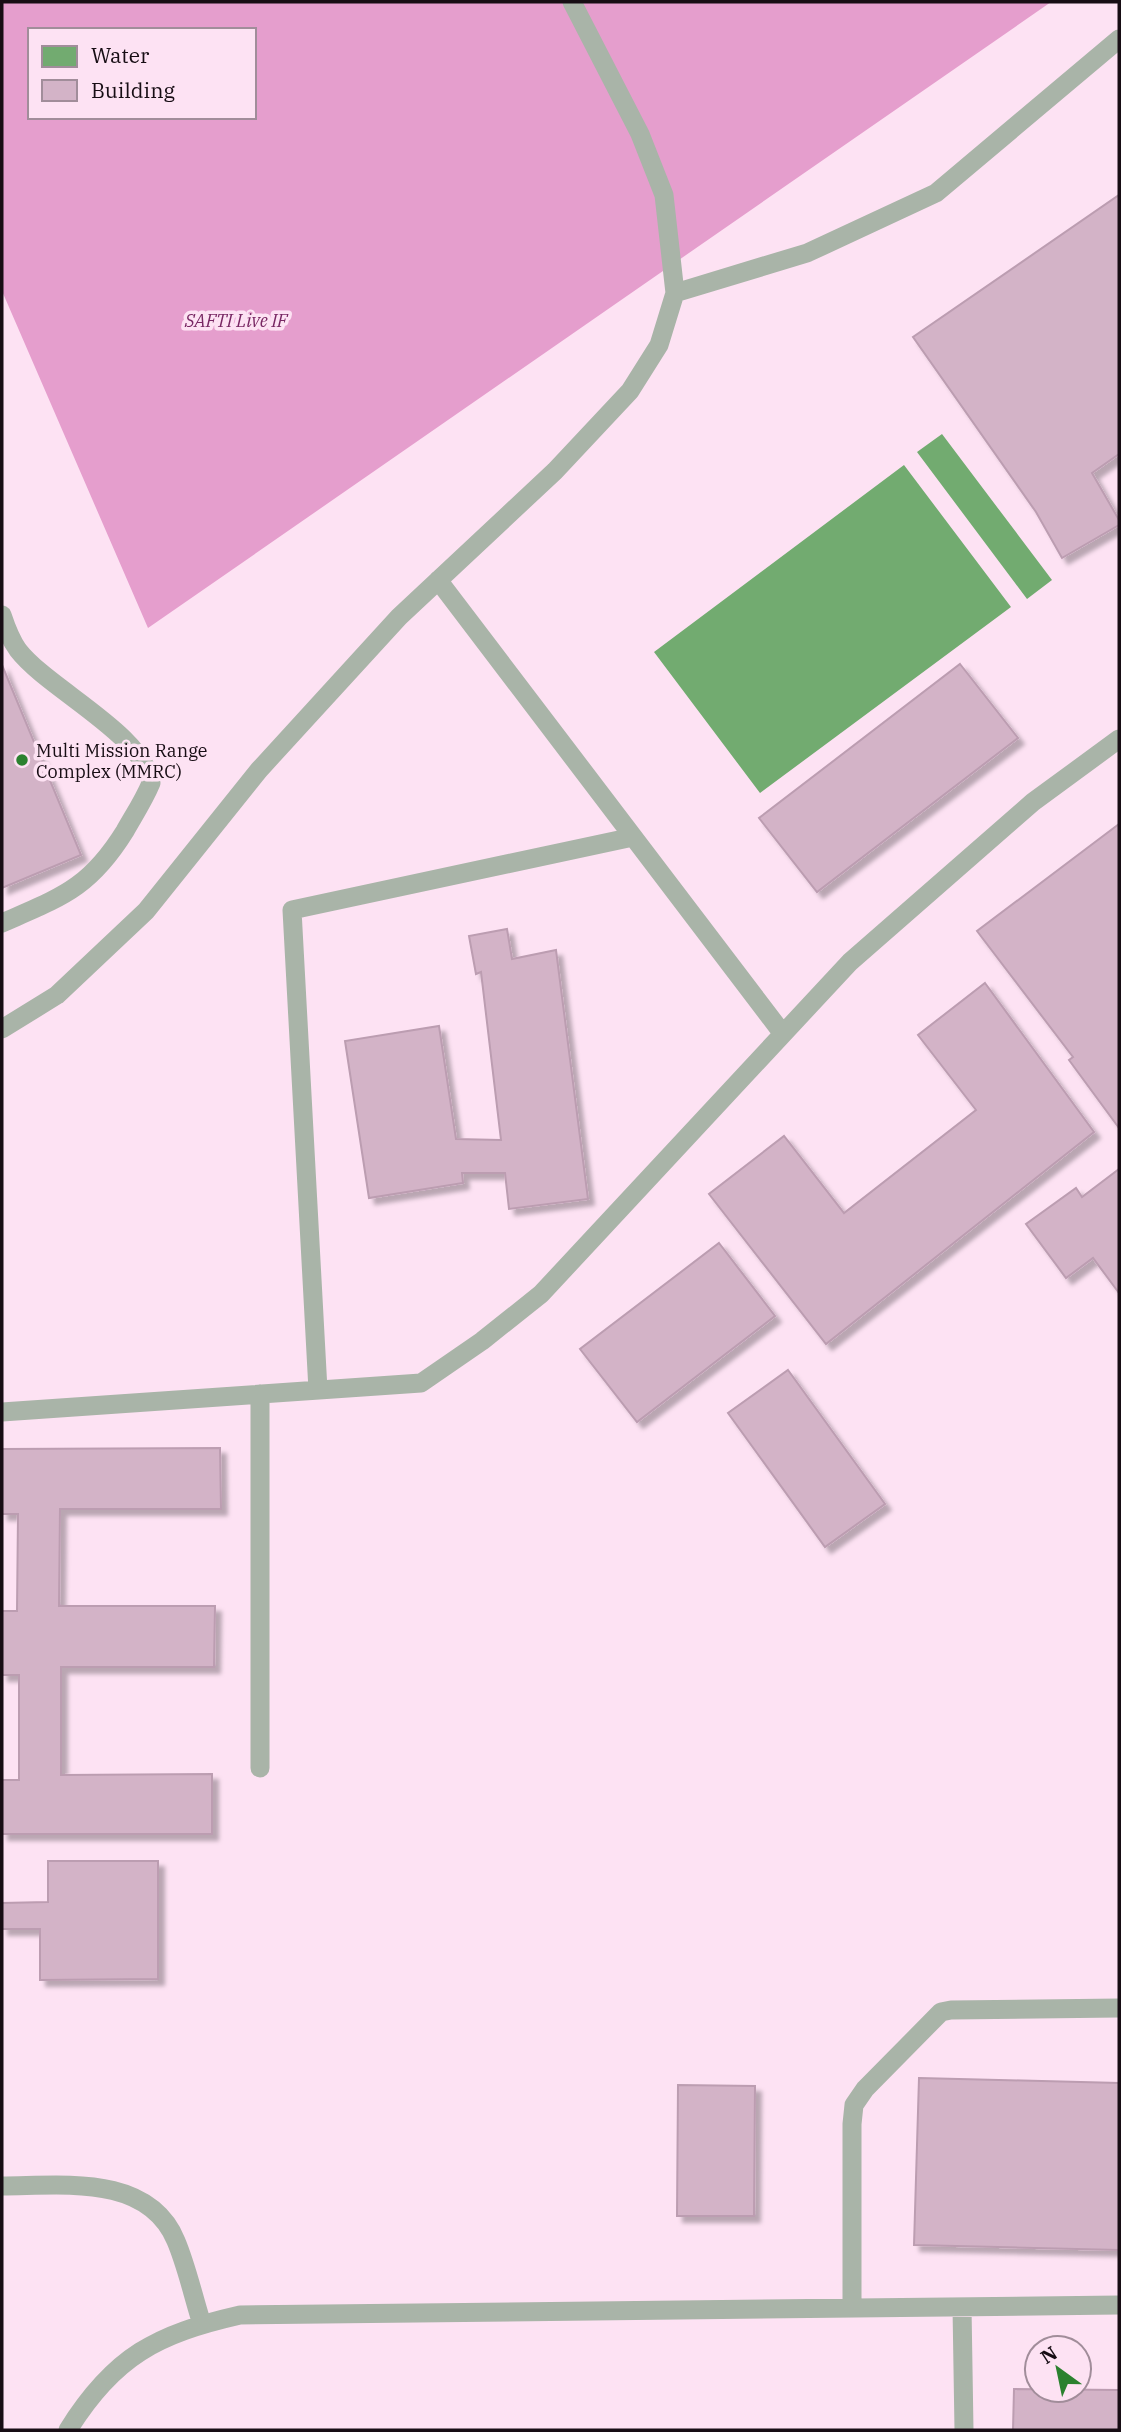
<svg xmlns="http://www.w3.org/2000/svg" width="1121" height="2432" font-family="'IBM Plex Serif',serif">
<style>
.forest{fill:#e59ecd;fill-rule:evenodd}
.water{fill:#72ab70}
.building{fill:#d3b3c7;stroke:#bc9db1;stroke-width:2;filter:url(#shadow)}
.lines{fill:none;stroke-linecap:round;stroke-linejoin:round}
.lane{stroke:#a9b4a8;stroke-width:19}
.poi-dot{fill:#2b812f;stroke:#fde2f3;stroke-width:2.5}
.labels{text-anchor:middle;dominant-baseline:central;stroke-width:7;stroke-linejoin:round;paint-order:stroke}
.park-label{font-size:18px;font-style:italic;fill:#782763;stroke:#fde2f3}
.poi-label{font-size:18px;fill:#170d14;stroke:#fde2f3;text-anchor:start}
</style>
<defs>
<filter id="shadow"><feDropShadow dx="6" dy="6" stdDeviation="2" flood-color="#0004"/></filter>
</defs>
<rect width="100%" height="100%" fill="#fde2f3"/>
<path class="forest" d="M2,2H1051L148,628L2,291ZM30,30H254V117H30Z"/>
<path class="water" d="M942,434L1052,580L1027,599L917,452Z
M904,465L1011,607L760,793L654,652Z"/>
<path class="building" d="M1119,195V454L1092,473L1119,520V525L1062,558L1036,512L913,337Z
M960,664L1018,738L817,892L759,818Z
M2,665L81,855L2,888Z
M1119,824V1128L1069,1060L1073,1057L977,931Z
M507,929L512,959L556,950L588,1199L509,1209L505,1173H462L463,1183L369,1198L345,1041L439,1026L456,1139L501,1140L481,972L476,974L469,936Z
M985,983L1094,1132L826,1344L709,1194L784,1136L844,1213L976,1110L918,1035Z
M1119,1169V1293L1093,1258L1066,1278L1026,1224L1076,1188L1082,1197Z
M719,1243L775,1316L637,1422L580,1349Z
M788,1370L885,1504L825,1547L728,1413Z
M220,1448L221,1509H60L59,1606H215L214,1667H61V1775L212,1774V1834H2V1780H19V1675H2V1611H17L18,1514H2V1449Z
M48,1861H158V1979L40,1980V1929H2V1903L48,1902Z
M919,2078L1119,2083V2250L914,2245Z
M678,2085L755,2086L754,2216H677Z
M1014,2389L1119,2390V2430H1013Z"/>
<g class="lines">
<path class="lane" d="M675,293L807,253L936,193L1119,39
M438,580L783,1034
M2,615C6,627 10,639 18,650C48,689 144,734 151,783C144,800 134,815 125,831C89,889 61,897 2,923
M2,1029L57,995L146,911L259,770L399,617L555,471L630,391L659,345L675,293L664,195L640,134L572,2
M318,1390L292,910L633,837
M260,1394V1768
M2,1412L421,1383L482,1341L541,1294L850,962L1033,802L1119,739
M2,2186C60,2186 148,2173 176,2241C187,2267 193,2296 202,2324
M962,2307L964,2430
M852,2308V2124L854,2105L865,2089L941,2012L951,2010L1119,2008
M68,2430C114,2356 157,2334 240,2315L1119,2305"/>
</g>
<circle class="poi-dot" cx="22" cy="760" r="7"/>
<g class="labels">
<g class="park-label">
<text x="236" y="320">SAFTI Live IF</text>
</g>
<g class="poi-label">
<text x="36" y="750">Multi Mission Range<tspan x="36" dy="21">Complex (MMRC)</tspan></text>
</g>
</g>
<rect width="1121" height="2432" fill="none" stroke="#170d14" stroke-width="7"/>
<rect x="28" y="28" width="228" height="91" fill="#fde2f3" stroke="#a18d9a" stroke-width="2"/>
<rect x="42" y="46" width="35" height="21" fill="#72ab70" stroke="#a18d9a" stroke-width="2"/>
<text x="91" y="63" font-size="21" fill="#170d14">Water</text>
<rect x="42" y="80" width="35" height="21" fill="#d3b3c7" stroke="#a18d9a" stroke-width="2"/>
<text x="91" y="98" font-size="21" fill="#170d14">Building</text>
<g transform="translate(1058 2369) rotate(327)"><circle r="33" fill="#fde2f3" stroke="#a18d9a" stroke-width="2"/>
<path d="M0-5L12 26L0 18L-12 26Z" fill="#2b812f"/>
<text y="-10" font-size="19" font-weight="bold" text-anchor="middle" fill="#170d14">N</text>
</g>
</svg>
